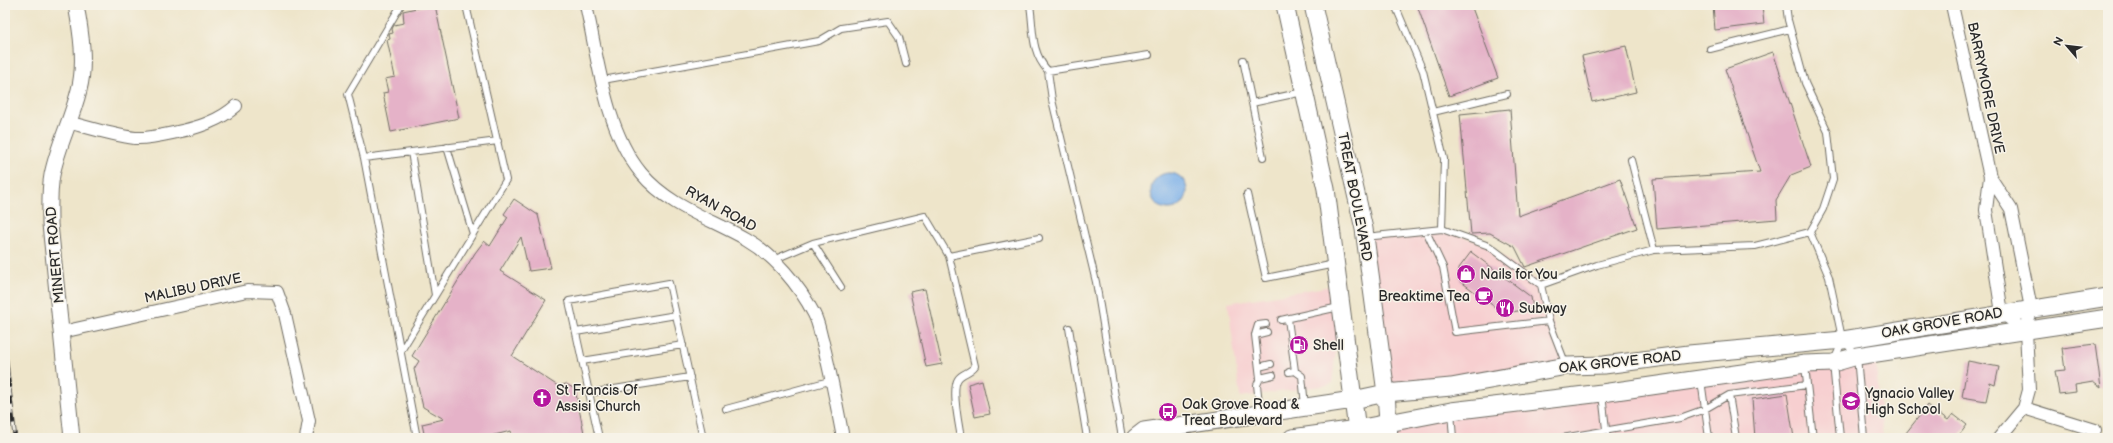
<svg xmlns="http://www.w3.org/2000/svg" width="2113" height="443" font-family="'Balsamiq Sans',sans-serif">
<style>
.built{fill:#f7cfd0}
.water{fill:#7bb0e9;stroke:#536e8a}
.building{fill:#e5b2c8}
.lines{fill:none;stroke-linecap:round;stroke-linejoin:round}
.service-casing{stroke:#6f6c63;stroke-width:8}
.minor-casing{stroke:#6f6c63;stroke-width:14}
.tertiary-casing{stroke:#6f6c63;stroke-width:17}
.secondary-casing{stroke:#6f6c63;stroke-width:19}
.service{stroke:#fff;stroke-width:6}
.minor{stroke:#fff;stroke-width:12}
.tertiary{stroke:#fff;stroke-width:15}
.secondary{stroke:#fff;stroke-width:17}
.rail-casing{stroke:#2b2b2b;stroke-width:4.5}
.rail{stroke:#f7f3e8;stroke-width:3;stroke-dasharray:9;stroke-linecap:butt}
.labels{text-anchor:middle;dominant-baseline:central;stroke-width:3;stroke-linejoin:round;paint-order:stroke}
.street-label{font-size:14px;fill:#2b2b2b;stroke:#f7f3e8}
.poi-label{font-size:14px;fill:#2b2b2b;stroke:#f7f3e8;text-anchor:start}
</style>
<rect width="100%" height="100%" fill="#f7f3e8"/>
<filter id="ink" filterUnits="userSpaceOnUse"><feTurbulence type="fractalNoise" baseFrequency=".025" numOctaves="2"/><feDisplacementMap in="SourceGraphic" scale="8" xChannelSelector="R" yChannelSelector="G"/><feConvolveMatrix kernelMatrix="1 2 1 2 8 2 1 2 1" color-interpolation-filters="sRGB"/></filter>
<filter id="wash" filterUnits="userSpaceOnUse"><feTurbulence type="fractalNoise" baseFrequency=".012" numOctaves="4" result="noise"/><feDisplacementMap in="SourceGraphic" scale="16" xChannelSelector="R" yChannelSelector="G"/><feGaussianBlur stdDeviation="0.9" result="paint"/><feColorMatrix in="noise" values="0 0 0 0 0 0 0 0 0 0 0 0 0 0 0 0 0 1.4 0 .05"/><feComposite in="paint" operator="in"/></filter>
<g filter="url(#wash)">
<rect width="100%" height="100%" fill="#eee5ca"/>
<path class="built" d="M1442,229L1489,246L1541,285L1567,366L1386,393L1365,237Z
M1338,285L1341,307L1332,383L1329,385L1240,397L1228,303Z
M1875,355L1883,438H1389L1388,422Z"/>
<path class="water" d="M1151 191a18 18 0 1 1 36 0a18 18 0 1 1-36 0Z"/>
<g id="blocks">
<path class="building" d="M430,5H435L459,118L391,132L383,93L388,92L385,79L395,77L387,40L390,39L389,34L393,33L392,29L394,25L404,23L403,11Z
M1417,5H1471L1498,78L1449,96Z
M1713,5H1762L1764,24L1715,30Z
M1626,46L1636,92L1592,102L1582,56Z
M1773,52L1811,167L1791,175L1776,200L1777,219L1657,229L1653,179L1760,172L1725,69Z
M1510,109L1518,216L1620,179L1637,228L1525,267L1515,247L1490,233L1471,234L1460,114Z
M514,199L538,215L551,268L529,271L521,237L500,271L546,300L512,356L558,386L566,384L575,389L585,438H513L511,431L482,438H425L422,424L444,419L423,407L414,369L419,361L412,356L475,253L484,241L490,246L508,217L504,214Z
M1471,252L1531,297L1533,309L1503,313L1460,281L1459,268Z
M925,289L942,364L926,367L910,292Z
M2095,344L2101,388L2093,382L2075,385L2076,392L2059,394L2055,371L2065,370L2062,348Z
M1968,361L1999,367L1995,385L1990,383L1986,401L1962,397Z
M982,380L990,414L975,417L968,384Z
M1787,394L1794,438H1755L1752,399Z
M1928,405L1948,420L1953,414L1967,425L1957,438H1902Z"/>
</g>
</g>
<g filter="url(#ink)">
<use href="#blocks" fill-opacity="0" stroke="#6f6c63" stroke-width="1"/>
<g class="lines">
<g class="service-casing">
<path id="service" d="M401,5L348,94L364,158L417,438
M1030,5C1034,30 1030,51 1048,71
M1395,5L1423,71L1444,159L1442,229
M1710,49L1790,29
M1243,60L1252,103L1303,92
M603,80L819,41L841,28L888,21L899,37L906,64
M1252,103L1263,157
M1433,112L1507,94
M447,147L473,234
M411,152L435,295
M364,158L498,141
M1631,160L1654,250
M1247,194L1266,278L1335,264
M1426,231L1443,267L1455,332L1549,321
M1810,232L1829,277L1842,338
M1365,237L1442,229L1489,246L1541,285L1597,265L1654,250L1755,246L1810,232L1823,209L1833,179L1828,132L1805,83L1788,20L1786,5
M773,260L813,243
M1541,285L1549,321L1566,365
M841,287L813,243L925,216L949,256
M1288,319L1295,371
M1281,320L1339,307
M1069,328L1087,438
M576,332L676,315
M1255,335L1267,332
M401,351L506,180L466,5
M582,361L683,345
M1805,366L1813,438
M1259,367L1271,364
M1289,372L1295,371L1302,376L1305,406
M1260,378L1273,375
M1701,380L1709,438
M589,393L690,377
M1602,394L1607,438
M1729,395L1736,438
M726,409L833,380
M1260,412L1257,385L1260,378L1255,335L1258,325L1266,324
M1451,412L1453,438
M599,438L569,301L669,283L703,438
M961,438C959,425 951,389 958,379C962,373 970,373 975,366L949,256L1039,238
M1122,438L1096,282L1052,100L1048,71L1149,55
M1562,438L1680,418L1705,409L1729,395L1807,385
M1840,438L1833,363L1843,340L1857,356L1864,438"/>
</g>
<g class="minor-casing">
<path id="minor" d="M586,5C598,59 605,129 641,173C668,206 711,219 746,239C774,255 799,285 814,314C819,323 820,334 823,343C831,375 837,406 843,438
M1952,5L1990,177
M68,122C90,128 112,135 135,138C150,139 196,129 210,122C220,118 228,113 236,106
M62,332L247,291L277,292L285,314L309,421L306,438
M2024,408L2095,430
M1999,438L2024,408L2029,390L2026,331L2031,308L2011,209L1990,177L1986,210L2002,313L2026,331"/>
</g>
<g class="tertiary-casing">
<path id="tertiary" d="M72,438L50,224C50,207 49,191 52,175C58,145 72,119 79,90C86,63 81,32 76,5"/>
</g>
<g class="secondary-casing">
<path id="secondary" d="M1285,5L1326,189L1358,438
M1313,5L1364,229L1386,393L1389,438
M1135,438L1144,431L1353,400L1386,393L1451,387L1567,366L1604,365L1689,354L1843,340L2108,297
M1292,438L1357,429L1451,411L1602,393L1805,364L1833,363L1857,356L2108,318"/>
</g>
<use href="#service" class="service"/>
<use href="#minor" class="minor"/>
<use href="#tertiary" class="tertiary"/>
<use href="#secondary" class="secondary"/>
<g class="rail-casing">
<path id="rail" d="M5,352L15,438
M5,437V438"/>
</g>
<use href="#rail" class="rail"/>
</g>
</g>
<defs>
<g id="shop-disc" transform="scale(1)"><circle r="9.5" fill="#b5179e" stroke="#f7f3e8"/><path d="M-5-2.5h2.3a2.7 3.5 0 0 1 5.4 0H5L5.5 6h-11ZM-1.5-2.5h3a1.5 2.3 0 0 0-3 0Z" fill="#fff"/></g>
<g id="cafe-disc" transform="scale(1)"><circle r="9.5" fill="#b5179e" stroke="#f7f3e8"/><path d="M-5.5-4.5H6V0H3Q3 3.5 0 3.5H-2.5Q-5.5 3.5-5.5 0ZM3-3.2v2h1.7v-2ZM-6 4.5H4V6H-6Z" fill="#fff"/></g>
<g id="restaurant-disc" transform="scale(1)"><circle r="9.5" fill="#b5179e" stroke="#f7f3e8"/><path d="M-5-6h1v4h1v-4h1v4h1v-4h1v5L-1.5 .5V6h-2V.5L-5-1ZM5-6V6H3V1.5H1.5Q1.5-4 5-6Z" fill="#fff"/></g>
<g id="fuel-disc" transform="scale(1)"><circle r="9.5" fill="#b5179e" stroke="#f7f3e8"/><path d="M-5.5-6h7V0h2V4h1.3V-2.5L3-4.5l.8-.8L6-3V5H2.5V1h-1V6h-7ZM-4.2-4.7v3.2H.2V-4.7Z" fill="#fff"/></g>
<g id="church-disc" transform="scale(1)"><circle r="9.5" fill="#b5179e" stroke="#f7f3e8"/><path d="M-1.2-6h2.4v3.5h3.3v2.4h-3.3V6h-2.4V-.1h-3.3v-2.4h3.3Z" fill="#fff"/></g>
<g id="school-disc" transform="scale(1)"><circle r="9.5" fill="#b5179e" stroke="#f7f3e8"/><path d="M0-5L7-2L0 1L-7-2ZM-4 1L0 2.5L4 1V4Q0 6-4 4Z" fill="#fff"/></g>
<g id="bus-disc" transform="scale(1)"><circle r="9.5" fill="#b5179e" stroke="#f7f3e8"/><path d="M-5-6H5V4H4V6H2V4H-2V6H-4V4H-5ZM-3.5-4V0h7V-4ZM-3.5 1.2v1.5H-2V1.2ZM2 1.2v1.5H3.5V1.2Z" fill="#fff"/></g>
</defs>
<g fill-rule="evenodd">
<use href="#shop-disc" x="1466" y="274"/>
<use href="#cafe-disc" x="1484" y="296"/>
<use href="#restaurant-disc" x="1505" y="308"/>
<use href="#fuel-disc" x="1299" y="345"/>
<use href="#church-disc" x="542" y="398"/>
<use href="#school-disc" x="1851" y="401"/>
<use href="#bus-disc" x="1168" y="412"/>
</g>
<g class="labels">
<g class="street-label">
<text transform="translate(1986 88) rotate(78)">BARRYMORE DRIVE</text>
<text transform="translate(1355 197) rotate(79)">TREAT BOULEVARD</text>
<text transform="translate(721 209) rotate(29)">RYAN ROAD</text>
<text transform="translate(55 255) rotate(-95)">MINERT ROAD</text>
<text transform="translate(193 288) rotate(-12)">MALIBU DRIVE</text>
<text transform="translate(1942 323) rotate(-10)">OAK GROVE ROAD</text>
<text transform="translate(1620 362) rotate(-6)">OAK GROVE ROAD</text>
</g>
<g class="poi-label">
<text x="1480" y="274">Nails for You</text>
<text x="1470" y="296" text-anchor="end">Breaktime Tea</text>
<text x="1519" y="308">Subway</text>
<text x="1313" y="345">Shell</text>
<text x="556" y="390">St Francis Of<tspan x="556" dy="16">Assisi Church</tspan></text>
<text x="1865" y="393">Ygnacio Valley<tspan x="1865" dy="16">High School</tspan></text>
<text x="1182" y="404">Oak Grove Road &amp;<tspan x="1182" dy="16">Treat Boulevard</tspan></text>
</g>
</g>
<rect width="2113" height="443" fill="none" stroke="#f7f3e8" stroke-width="20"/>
<g transform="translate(2067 46) rotate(298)" stroke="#f7f3e8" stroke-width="3" paint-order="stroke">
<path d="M0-3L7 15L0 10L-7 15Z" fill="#2b2b2b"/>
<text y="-6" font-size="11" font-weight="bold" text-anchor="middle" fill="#2b2b2b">N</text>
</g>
</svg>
